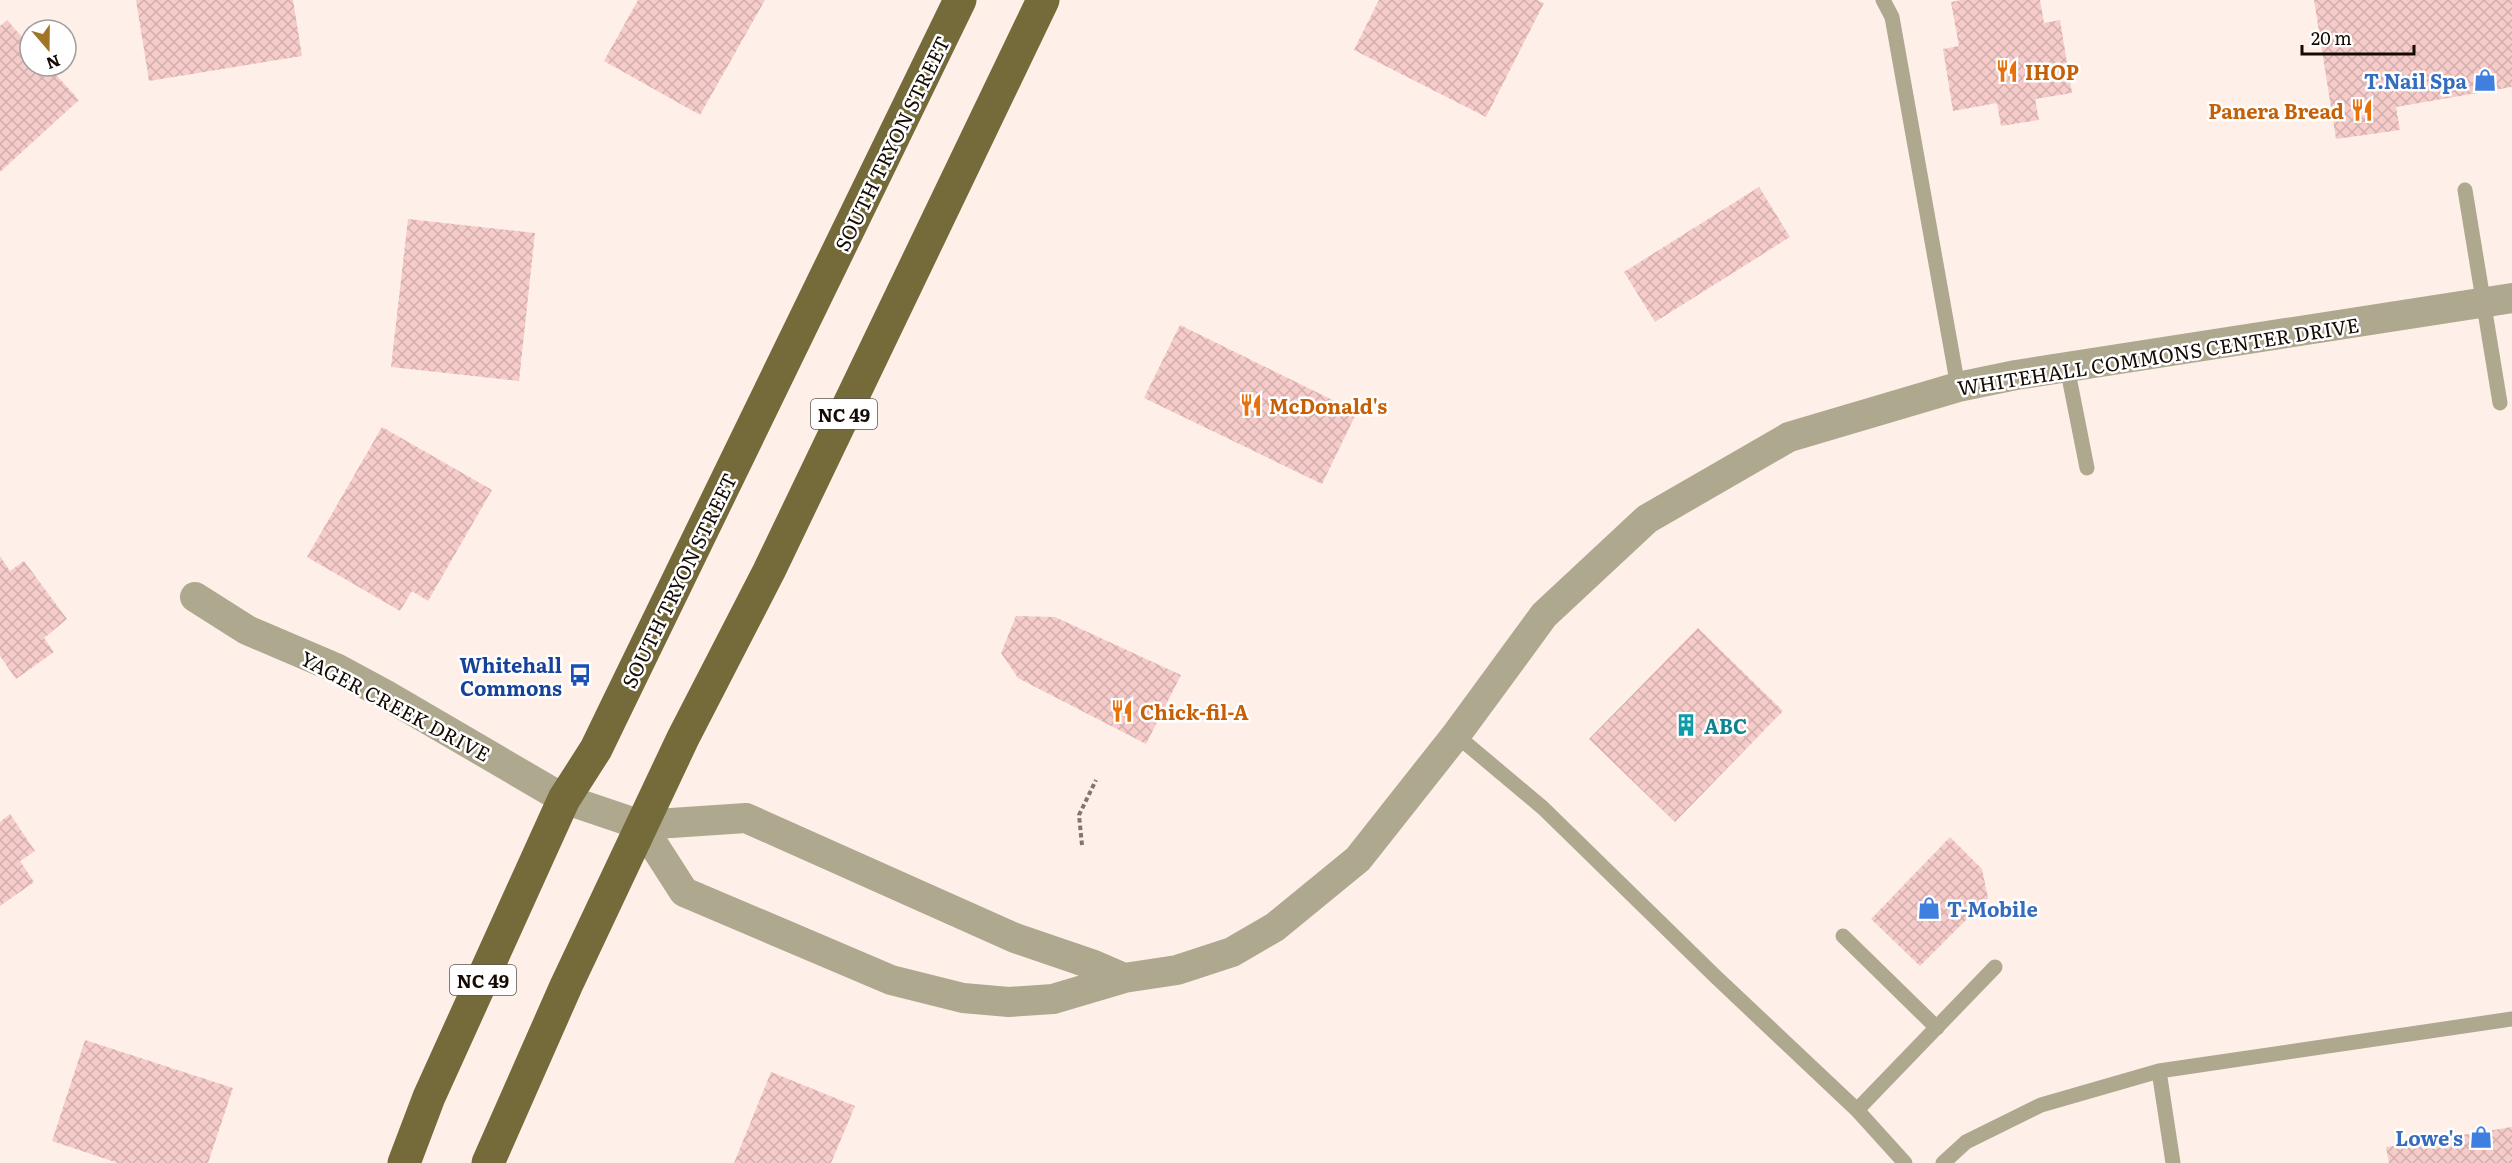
<svg xmlns="http://www.w3.org/2000/svg" width="2512" height="1163" font-family="Literata,serif">
<style>
.building{fill:url(#building-cross-hatch)}
.lines{fill:none;stroke-linecap:round;stroke-linejoin:round}
.path{stroke:#81756e;stroke-width:4;stroke-dasharray:4.5 3;stroke-linecap:butt}
.lane{stroke:#aea88f;stroke-width:15}
.street{stroke:#aea88f;stroke-width:30}
.primary{stroke:#756a3a;stroke-width:33}
.labels{text-anchor:middle;dominant-baseline:central;stroke-width:5;stroke-linejoin:round;paint-order:stroke}
.shield{fill:#fff;stroke:#5b544f;stroke-width:1.5}
.shield-label{font-size:18px;font-weight:bold;fill:#150b04}
.food-label{font-size:20px;font-weight:bold;fill:#c56008;stroke:#fff;text-anchor:start}
.shop-label{font-size:20px;font-weight:bold;fill:#366cbe;stroke:#fff;text-anchor:end}
.street-label{font-size:20px;fill:#150b04;stroke:#fff}
.transit-label{font-size:20px;font-weight:bold;fill:#164399;stroke:#fff;text-anchor:end}
.culture-label{font-size:20px;font-weight:bold;fill:#0d838f;stroke:#fff;text-anchor:start}
</style>
<defs>
<pattern id="building-cross-hatch" width="8" height="8" patternUnits="userSpaceOnUse" patternTransform="scale(1.5)"><rect width="8" height="8" fill="#f6ccca"/><path d="M0 0l8 8M0 8l8-8" fill="none" stroke="#d2aeac"/></pattern>
</defs>
<rect width="100%" height="100%" fill="#fef0e8"/>
<path class="building" d="M136,0H293L302,56L149,81Z
M638,0H765L700,115L604,61Z
M1379,0H1537L1544,3L1486,117L1354,50Z
M1961,0H2040L2044,23L2060,20L2072,93L2035,99L2039,120L2001,126L1997,103L1953,111L1943,49L1959,46L1951,2Z
M2314,0H2512V87L2396,107L2400,130L2336,139Z
M7,20L30,46V66H48L79,100L0,172V26Z
M1759,187L1790,237L1655,322L1624,272Z
M408,219L535,233L519,381L391,367Z
M1180,325L1357,412L1322,484L1144,398Z
M382,427L492,490L428,601L412,591L400,611L307,557Z
M0,556L10,571L24,561L67,619L44,638L54,652L16,679L0,656Z
M1016,616L1055,617L1181,675L1146,744L1018,678L1001,653Z
M1698,628L1783,711L1675,822L1589,739Z
M10,814L35,851L20,861L34,882L0,906V822Z
M1950,837L1982,869L1988,898L1920,966L1871,919Z
M85,1040L233,1088L208,1163H118L52,1141Z
M771,1072L855,1106L831,1163H734Z
M2512,1127V1163H2389L2386,1147Z"/>
<g class="lines">
<path class="path" d="M1082,845L1079,815L1096,780"/>
<path class="lane" d="M1883,0L1892,17L1958,387
M2465,190L2500,403
M2067,367L2087,468
M1456,735L1543,808L1716,977L1857,1110L1905,1163
M1843,936L1937,1028
M2159,1071L2173,1163
M1857,1110L1995,967
M1943,1163L1966,1142L2041,1105L2159,1071L2512,1019"/>
<path class="street" d="M195,597L247,630L336,668L386,695L564,799L641,825L746,818L1015,938L1094,965L1124,978
M641,825L684,892L891,980L963,998L1009,1002L1053,999L1124,978L1177,970L1232,952L1275,927L1358,859L1456,735L1544,615L1647,519L1789,437L1958,387L2016,375L2512,298"/>
<path class="primary" d="M404,1163L429,1097L564,799L596,749L610,720L960,0
M488,1163L566,986L683,738L769,571L1043,0"/>
</g>
<defs>
<g id="restaurant-bare" transform="scale(1.8)"><path d="M-5-6h1v4h1v-4h1v4h1v-4h1v5L-1.5 .5V6h-2V.5L-5-1ZM5-6V6H3V1.5H1.5Q1.5-4 5-6Z" fill="#e8710a" stroke="#fff" stroke-width="2.5" paint-order="stroke"/></g>
<g id="shop-bare" transform="scale(1.8)"><path d="M-5-2.5h2.3a2.7 3.5 0 0 1 5.4 0H5L5.5 6h-11ZM-1.5-2.5h3a1.5 2.3 0 0 0-3 0Z" fill="#3f7fe0" stroke="#fff" stroke-width="2.5" paint-order="stroke"/></g>
<g id="bus-bare" transform="scale(1.8)"><path d="M-5-6H5V4H4V6H2V4H-2V6H-4V4H-5ZM-3.5-4V0h7V-4ZM-3.5 1.2v1.5H-2V1.2ZM2 1.2v1.5H3.5V1.2Z" fill="#1a4fb4" stroke="#fff" stroke-width="2.5" paint-order="stroke"/></g>
<g id="building-bare" transform="scale(1.8)"><path d="M-4-6H4V6H1V3H-1V6H-4ZM-2.5-4.3h1.7v1.8h-1.7ZM.8-4.3h1.7v1.8H.8ZM-2.5-1h1.7V.8h-1.7ZM.8-1h1.7V.8H.8Z" fill="#0f9aa8" stroke="#fff" stroke-width="2.5" paint-order="stroke"/></g>
</defs>
<g fill-rule="evenodd">
<use href="#restaurant-bare" x="2007" y="71"/>
<use href="#shop-bare" x="2485" y="80"/>
<use href="#restaurant-bare" x="2362" y="110"/>
<use href="#restaurant-bare" x="1251" y="405"/>
<use href="#bus-bare" x="580" y="675"/>
<use href="#restaurant-bare" x="1122" y="711"/>
<use href="#building-bare" x="1686" y="725"/>
<use href="#shop-bare" x="1929" y="908"/>
<use href="#shop-bare" x="2481" y="1137"/>
</g>
<g class="labels">
<g class="shield">
<rect x="811" y="399" width="66" height="30" rx="4.5"/>
<rect x="450" y="965" width="66" height="30" rx="4.5"/>
</g>
<g class="shield-label">
<text x="844" y="414">NC 49</text>
<text x="483" y="980">NC 49</text>
</g>
<g class="food-label">
<text x="2025" y="71">IHOP</text>
<text x="2344" y="110" text-anchor="end">Panera Bread</text>
<text x="1269" y="405">McDonald's</text>
<text x="1140" y="711">Chick-fil-A</text>
</g>
<g class="shop-label">
<text x="2467" y="80">T.Nail Spa</text>
<text x="1947" y="908" text-anchor="start">T-Mobile</text>
<text x="2463" y="1137">Lowe's</text>
</g>
<g class="street-label">
<text transform="translate(891 143) rotate(-64)">SOUTH TRYON STREET</text>
<text transform="translate(2158 355) rotate(-9)">WHITEHALL COMMONS CENTER DRIVE</text>
<text transform="translate(678 580) rotate(-64)">SOUTH TRYON STREET</text>
<text transform="translate(396 705) rotate(28)">YAGER CREEK DRIVE</text>
</g>
<g class="transit-label">
<text x="562" y="664">Whitehall<tspan x="562" dy="23">Commons</tspan></text>
</g>
<g class="culture-label">
<text x="1704" y="725">ABC</text>
</g>
</g>
<g transform="translate(48 48) rotate(160)"><circle r="28" fill="#ffffff" stroke="#a19d9b" stroke-width="1.5"/>
<path d="M0-4.5L10 22L0 15L-10 22Z" fill="#a17526"/>
<text y="-9" font-size="16" font-weight="bold" text-anchor="middle" fill="#150b04">N</text>
</g>
<path d="M2302 45v9h112v-9" fill="none" stroke="#150b04" stroke-width="3"/>
<text x="2311" y="45" font-size="18" fill="#150b04" stroke="#ffffff" stroke-width="4.5" paint-order="stroke">20 m</text>
</svg>
